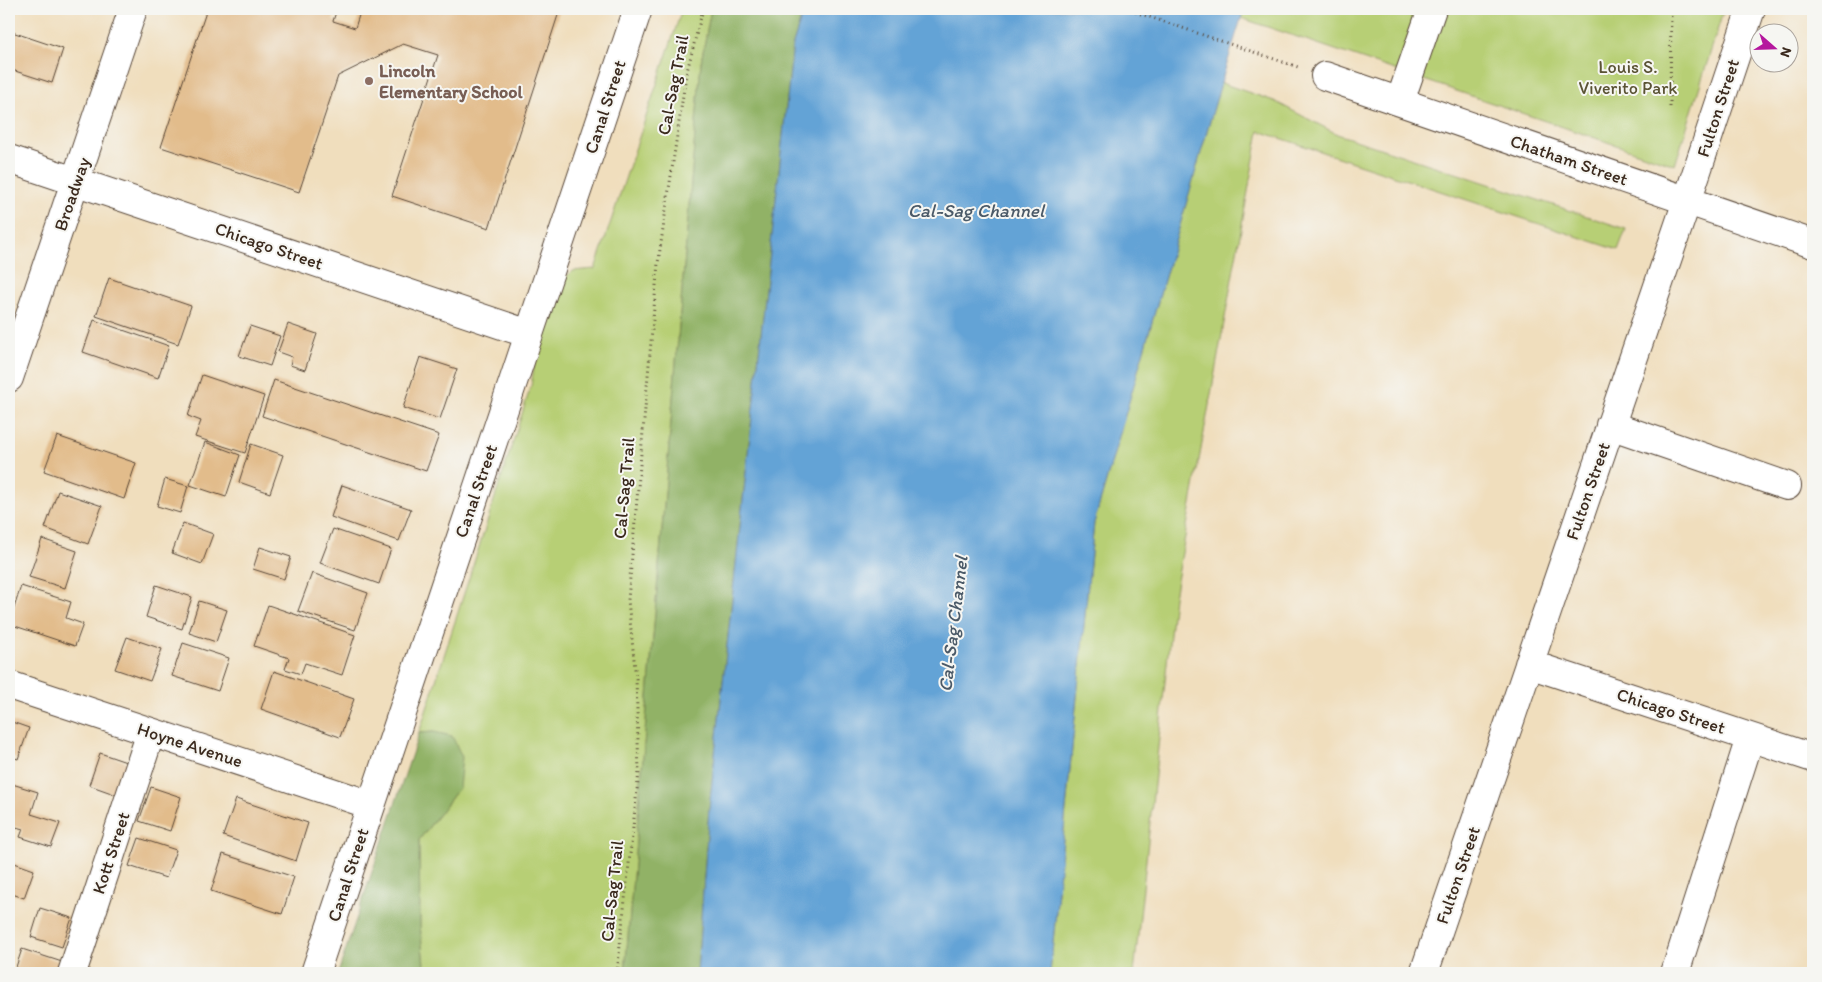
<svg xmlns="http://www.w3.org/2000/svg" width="1822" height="982" font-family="Itim,sans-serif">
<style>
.green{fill:#b7cf74;stroke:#797c49}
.forest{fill:#91b266;stroke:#666e42}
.water{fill:#64a3d6;stroke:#50667a}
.building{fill:#e2bc8b}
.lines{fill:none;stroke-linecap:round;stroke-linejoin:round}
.minor-casing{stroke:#564536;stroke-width:30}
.path{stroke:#564536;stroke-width:3;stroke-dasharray:1 4;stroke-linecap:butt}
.minor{stroke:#fff;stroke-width:28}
.education-dot{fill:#8d6e63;stroke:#f6f6f2;stroke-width:2}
.labels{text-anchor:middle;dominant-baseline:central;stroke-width:4;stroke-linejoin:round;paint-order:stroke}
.park-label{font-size:18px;fill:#5a5334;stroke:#f6f6f2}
.education-label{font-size:18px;font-weight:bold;fill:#785e54;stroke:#f6f6f2;text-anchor:start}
.street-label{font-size:18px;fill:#3b2a1e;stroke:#f6f6f2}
.water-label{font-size:19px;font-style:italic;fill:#4b5a68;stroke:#f6f6f2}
</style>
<rect width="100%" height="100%" fill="#f6f6f2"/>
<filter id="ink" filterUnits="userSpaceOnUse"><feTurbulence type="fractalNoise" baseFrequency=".02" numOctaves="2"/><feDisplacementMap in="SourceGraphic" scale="10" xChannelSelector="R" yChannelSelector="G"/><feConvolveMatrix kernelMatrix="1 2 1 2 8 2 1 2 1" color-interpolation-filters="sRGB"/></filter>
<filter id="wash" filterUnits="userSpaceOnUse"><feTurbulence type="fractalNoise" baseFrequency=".0096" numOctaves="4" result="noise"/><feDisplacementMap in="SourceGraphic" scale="20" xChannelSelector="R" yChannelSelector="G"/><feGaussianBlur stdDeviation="1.12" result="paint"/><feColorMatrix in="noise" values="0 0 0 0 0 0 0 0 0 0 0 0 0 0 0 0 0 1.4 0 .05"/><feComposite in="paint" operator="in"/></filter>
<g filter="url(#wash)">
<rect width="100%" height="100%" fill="#f0debd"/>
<path class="green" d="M682,9H711L701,63L625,973H418L424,965L420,925L419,840L459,788L434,732L419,733L531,386L536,354L565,278L572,271L595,269Z
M1244,9H1724L1675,165L1241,18Z
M1221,83L1274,101L1337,134L1626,229L1618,250L1259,131L1174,597L1134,973H1050L1094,523Z"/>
<path class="forest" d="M711,9H804L793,44L709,809L697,973H625L701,63Z
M434,732L452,736L462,757L459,788L419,840L420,925L424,965L418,973H338L419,733Z"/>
<path class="water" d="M804,9H1244L1221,83L1094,523L1050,973H697L709,809L793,44Z"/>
<g id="blocks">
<path class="building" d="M207,9H337L333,21L355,28L361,9H560L489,228L392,196L438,55L403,44L338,76L299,192L161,147Z
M9,31L63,49L52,83L9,69Z
M109,278L191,306L178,344L96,316Z
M94,320L169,346L158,378L83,352Z
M288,324L317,334L305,370L290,365L292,357L278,352Z
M250,326L280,336L270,366L239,356Z
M420,357L457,369L440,419L403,408Z
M202,375L264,396L245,453L195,437L201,421L188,416Z
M274,380L439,435L426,471L262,416Z
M57,436L136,463L124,499L44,471Z
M205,442L240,455L226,497L190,485Z
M251,444L283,455L270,493L239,482Z
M165,479L188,486L180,513L157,506Z
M342,485L411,509L399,541L331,517Z
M58,491L102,506L88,544L45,528Z
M183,523L213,534L202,564L172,553Z
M333,529L391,549L379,584L320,563Z
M42,539L77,551L65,588L29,577Z
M260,547L291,557L284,579L253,569Z
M312,573L368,593L355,630L298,611Z
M156,585L192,597L182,629L146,617Z
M21,586L71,602L66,618L83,624L75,646L9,624Z
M199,601L227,610L216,642L189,633Z
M268,605L355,635L342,675L305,663L301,674L285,669L289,658L254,646Z
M127,637L162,649L150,681L115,669Z
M183,643L229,658L218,691L172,676Z
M274,671L354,699L340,737L261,709Z
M9,721L29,728L18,759L9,756Z
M100,753L129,763L117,795L89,785Z
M9,783L38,792L31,814L60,823L51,847L20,837L23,829L9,825Z
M151,787L181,797L170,831L139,821Z
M236,799L308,823L296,861L223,836Z
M139,838L176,850L166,878L129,866Z
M223,854L294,877L282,914L211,891Z
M9,861L34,870L24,898L9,893Z
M40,908L72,918L62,947L31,937Z
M22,949L62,962L58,973H14Z"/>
</g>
</g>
<g filter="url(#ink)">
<use href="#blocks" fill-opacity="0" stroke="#564536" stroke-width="1"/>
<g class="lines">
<g class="minor-casing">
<path id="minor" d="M1325,76L1813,244
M1400,101L1432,9
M9,159L529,334
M9,378L133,9
M1610,425L1787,486
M1529,664L1813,758
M9,685L371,805
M72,973L151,732
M315,973L638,9
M1424,973L1687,201L1751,9
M1675,973L1750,738"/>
</g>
<path class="path" d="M1126,9L1298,67
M1670,107L1671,9
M617,973L639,772L636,679L628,600L658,263L686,75L703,9"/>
<use href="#minor" class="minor"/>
</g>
</g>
<circle class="education-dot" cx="369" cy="81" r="5"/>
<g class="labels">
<g class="park-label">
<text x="1628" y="67">Louis S.<tspan x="1628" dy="21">Viverito Park</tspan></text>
</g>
<g class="education-label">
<text x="379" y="71">Lincoln<tspan x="379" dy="21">Elementary School</tspan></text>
</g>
<g class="street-label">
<text transform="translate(673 85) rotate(-79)">Cal-Sag Trail</text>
<text transform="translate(605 107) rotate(-72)">Canal Street</text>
<text transform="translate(1718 108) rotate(-72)">Fulton Street</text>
<text transform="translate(1569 160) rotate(19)">Chatham Street</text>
<text transform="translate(72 194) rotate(-71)">Broadway</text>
<text transform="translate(269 246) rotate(19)">Chicago Street</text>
<text transform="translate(624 488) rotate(-85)">Cal-Sag Trail</text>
<text transform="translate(476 491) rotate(-71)">Canal Street</text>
<text transform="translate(1588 491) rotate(-71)">Fulton Street</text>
<text transform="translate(1671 711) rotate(18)">Chicago Street</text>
<text transform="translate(190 745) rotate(18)">Hoyne Avenue</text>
<text transform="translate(111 853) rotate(-72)">Kott Street</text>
<text transform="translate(348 875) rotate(-72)">Canal Street</text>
<text transform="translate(1458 875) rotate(-71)">Fulton Street</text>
<text transform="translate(612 891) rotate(-84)">Cal-Sag Trail</text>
</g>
<g class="water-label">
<text x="976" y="210">Cal-Sag Channel</text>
<text transform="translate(953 624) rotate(-83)">Cal-Sag Channel</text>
</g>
</g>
<rect width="1822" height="982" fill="none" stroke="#f6f6f2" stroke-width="30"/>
<g transform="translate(1774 48) rotate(110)"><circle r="24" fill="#f6f6f2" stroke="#aba49d"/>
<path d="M0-4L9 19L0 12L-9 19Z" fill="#b5179e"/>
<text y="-8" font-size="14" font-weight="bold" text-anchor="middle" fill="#3b2a1e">N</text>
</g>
</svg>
